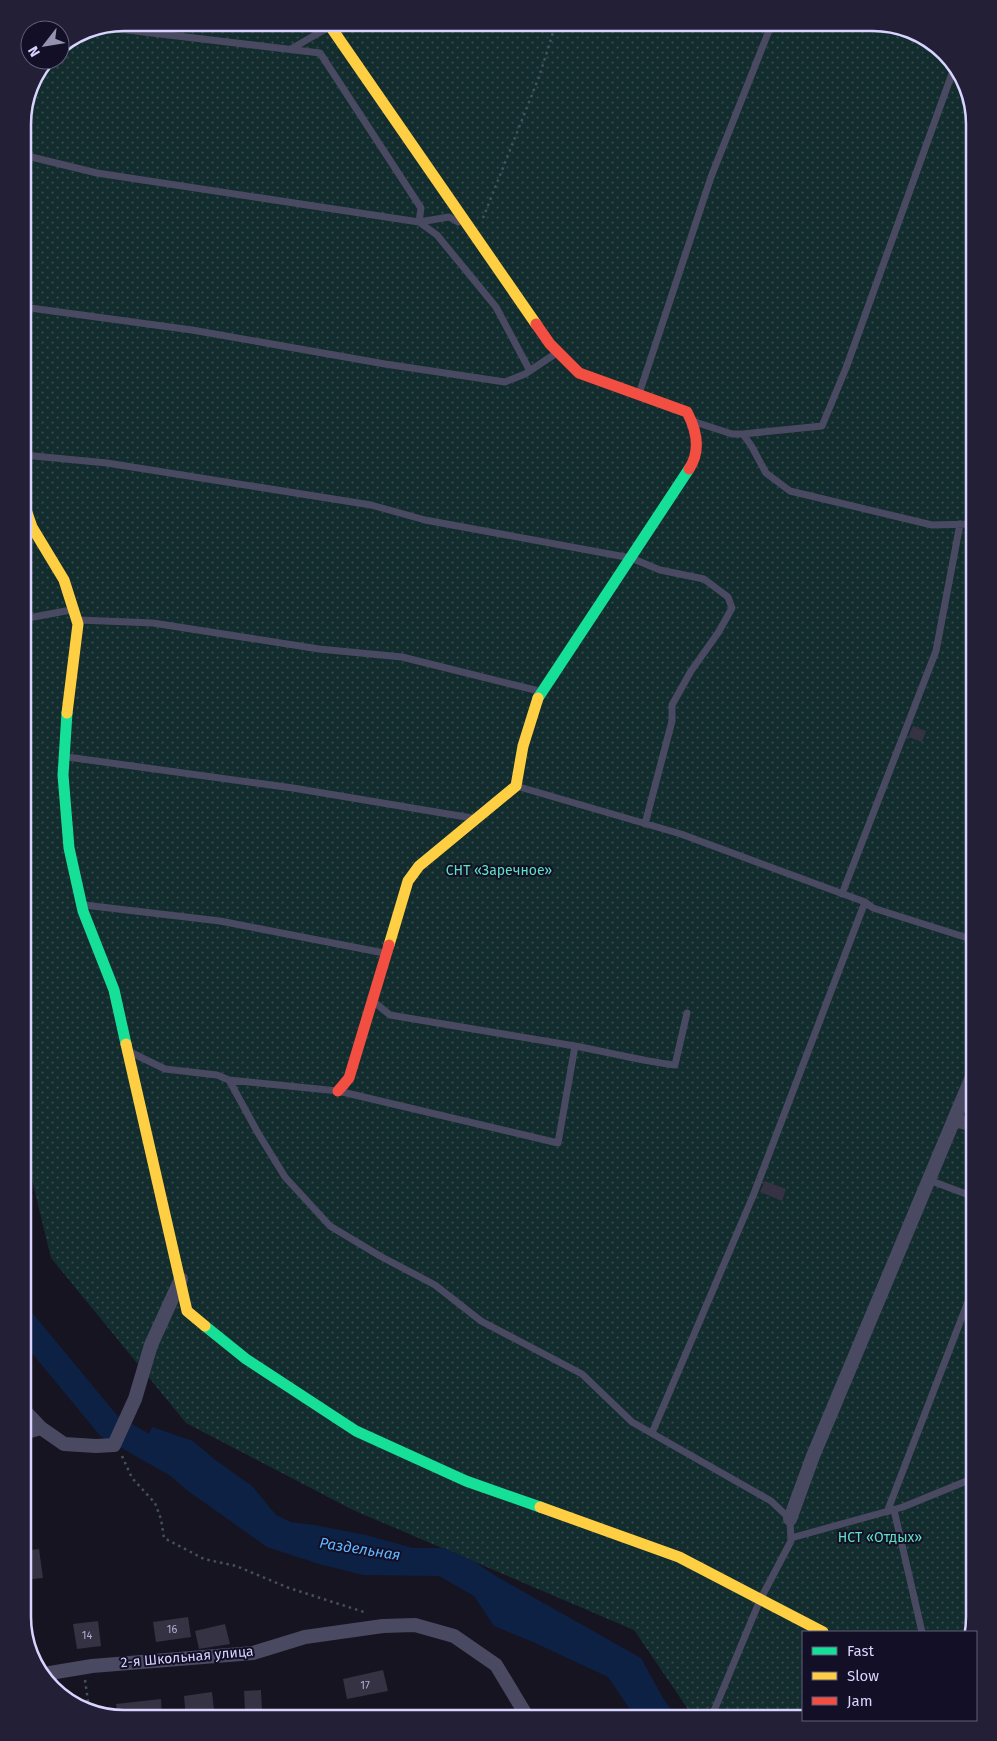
<svg xmlns="http://www.w3.org/2000/svg" width="997" height="1741" font-family="'Fira Sans',sans-serif">
<style>
.park{fill:url(#park-dots)}
.water{fill:#0d2144}
.lines{fill:none;stroke-linecap:round;stroke-linejoin:round}
.river{stroke:#0d2144;stroke-width:26}
.building{fill:#343243}
.path{stroke:#44505f;stroke-width:2.5;stroke-dasharray:2.5 4;stroke-linecap:butt}
.lane{stroke:#4a4962;stroke-width:7}
.street{stroke:#4a4962;stroke-width:14}
.fast{stroke:#16e098;stroke-width:11}
.slow{stroke:#ffcf43;stroke-width:11}
.jam{stroke:#f24e42;stroke-width:11}
.labels{text-anchor:middle;dominant-baseline:central;stroke-width:4;stroke-linejoin:round;paint-order:stroke}
.number-label{font-size:11px;fill:#b0acd0}
.park-label{font-size:14px;fill:#5fe0c0;stroke:#130f26}
.street-label{font-size:14px;fill:#d9d4ff;stroke:#130f26}
.water-label{font-size:15px;font-style:italic;fill:#62b6ff;stroke:#130f26}
.rim{fill:none;stroke:#d9d4ff;stroke-width:2.5}
</style>
<defs>
<pattern id="park-dots" width="8" height="8" patternUnits="userSpaceOnUse" patternTransform="scale(1.25)"><rect width="8" height="8" fill="#132c2d"/><path d="M2 2h.1M6 6h.1" fill="none" stroke="#354a4c" stroke-width="1.8" stroke-linecap="round"/></pattern>
</defs>
<rect width="100%" height="100%" fill="#161421"/>
<path class="park" d="M125,23H879L929,40L964,80L974,125V1617L970,1632H803V1718H694L634,1630L353,1510L186,1423L51,1258L23,1143V118L30,85L47,60H60V47L86,30Z"/>
<path class="water" d="M152,1427L193,1441L214,1459L252,1486L276,1515L291,1522L314,1525L366,1535L413,1548H444L472,1560L494,1575L641,1658L663,1698L677,1718H636L608,1677L533,1642L494,1626L474,1596L439,1576L363,1575L319,1564L267,1547L188,1491L159,1466L144,1446Z"/>
<g class="lines">
<path class="river" d="M23,1322L109,1426L176,1464"/>
</g>
<path class="building" d="M913,726L926,731L922,742L908,737Z
M765,1181L786,1189L782,1201L760,1192Z
M39,1549L43,1578L24,1580L23,1551Z
M188,1617L191,1637L156,1642L153,1622Z
M98,1621L101,1646L77,1649L73,1624Z
M225,1624L230,1644L199,1649L195,1631Z
M383,1670L388,1691L347,1699L343,1679Z
M261,1690L262,1710L245,1711L244,1691Z
M212,1692L215,1718H186L184,1696Z
M161,1699L162,1718H118L116,1704Z"/>
<g class="lines">
<path class="path" d="M483,218L539,77L556,23
M122,1456L132,1478L155,1503L161,1519L164,1538L204,1559L236,1566L289,1588L367,1613
M85,1680L89,1708"/>
<path class="lane" d="M291,49L329,27
M954,68L846,368L822,426L743,434L752,447L766,473L790,491L932,525L974,524
M23,155L97,173L419,222L421,208L320,53L102,27
M419,222L437,235L496,307L530,371
M419,222L449,217L458,222
M23,307L192,330L385,364L505,382L525,374L555,354
M639,394L711,177L772,23
M695,422L732,434H743
M23,455L107,463L371,505L425,520L631,558L660,570L704,579L728,597L732,608L718,633L691,671L672,705V721L645,824
M23,619L71,610
M79,620L153,623L319,649L402,657L539,691
M67,757L293,788L472,818
M516,786L681,834L865,902L873,908L974,940
M842,894L936,651L960,524
M84,905L220,921L384,953
M374,1002L390,1015L575,1046L558,1143L338,1091L229,1080L258,1133L285,1177L330,1226L380,1256L435,1285L481,1321L582,1374L632,1422L771,1501L790,1519L791,1541L760,1600L711,1718
M575,1046C608,1052 641,1061 675,1065L687,1013
M132,1053L165,1069L217,1075L229,1080
M929,1180L974,1197
M652,1433L753,1196L865,902
M894,1510L922,1632
M887,1512L974,1286
M791,1538L903,1507L974,1478"/>
<path class="street" d="M954,1120L974,1125
M23,1409L41,1428
M23,1433L41,1428L64,1444L96,1446L114,1445L135,1399L151,1345L181,1279
M790,1519L813,1456L974,1072
M44,1674L92,1666L253,1653L305,1637L383,1626L415,1625L454,1636L496,1665L528,1718"/>
<path class="fast" d="M538,698L689,469
M67,713L63,775L69,848L83,911L114,990L126,1044
M205,1326L246,1359L356,1431L466,1481L540,1507"/>
<path class="slow" d="M328,23L536,324
M23,501L32,527L64,580L78,624L67,713
M389,945L408,881L419,866L516,786L523,746L538,698
M126,1044L187,1311L205,1326
M540,1507L679,1557L823,1632"/>
<path class="jam" d="M536,324L550,344L579,373L687,412C697,431 701,451 689,469
M338,1091L349,1078L389,945"/>
</g>
<g class="labels">
<g class="number-label">
<text x="172" y="1629">16</text>
<text x="87" y="1635">14</text>
<text x="365" y="1685">17</text>
</g>
<g class="park-label">
<text x="499" y="870">СНТ «Заречное»</text>
<text x="880" y="1537">НСТ «Отдых»</text>
</g>
<g class="street-label">
<text transform="translate(187 1657) rotate(-5)">2-я Школьная улица</text>
</g>
<g class="water-label">
<text transform="translate(360 1549) rotate(9)">Раздельная</text>
</g>
</g>
<path d="M0 0H997V1741H0ZM124 31H873A93 93 0 0 1 966 124V1617A93 93 0 0 1 873 1710H124A93 93 0 0 1 31 1617V124A93 93 0 0 1 124 31Z" fill="#231f37" fill-rule="evenodd"/>
<path class="rim" d="M124 31H873A93 93 0 0 1 966 124V1617A93 93 0 0 1 873 1710H124A93 93 0 0 1 31 1617V124A93 93 0 0 1 124 31Z"/>
<rect x="802" y="1631" width="175" height="90" fill="#130f26" stroke="#625e7d"/>
<rect x="812" y="1647" width="25" height="8" fill="#16e098" stroke="#625e7d"/>
<text x="847" y="1656" font-size="15" fill="#d9d4ff">Fast</text>
<rect x="812" y="1672" width="25" height="8" fill="#ffcf43" stroke="#625e7d"/>
<text x="847" y="1681" font-size="15" fill="#d9d4ff">Slow</text>
<rect x="812" y="1697" width="25" height="8" fill="#f24e42" stroke="#625e7d"/>
<text x="847" y="1706" font-size="15" fill="#d9d4ff">Jam</text>
<g transform="translate(45 45) rotate(239)"><circle r="24" fill="#130f26" stroke="#625e7d"/>
<path d="M0-4L9 19L0 12L-9 19Z" fill="#9591b1"/>
<text y="-8" font-size="14" font-weight="bold" text-anchor="middle" fill="#d9d4ff">N</text>
</g>
</svg>
